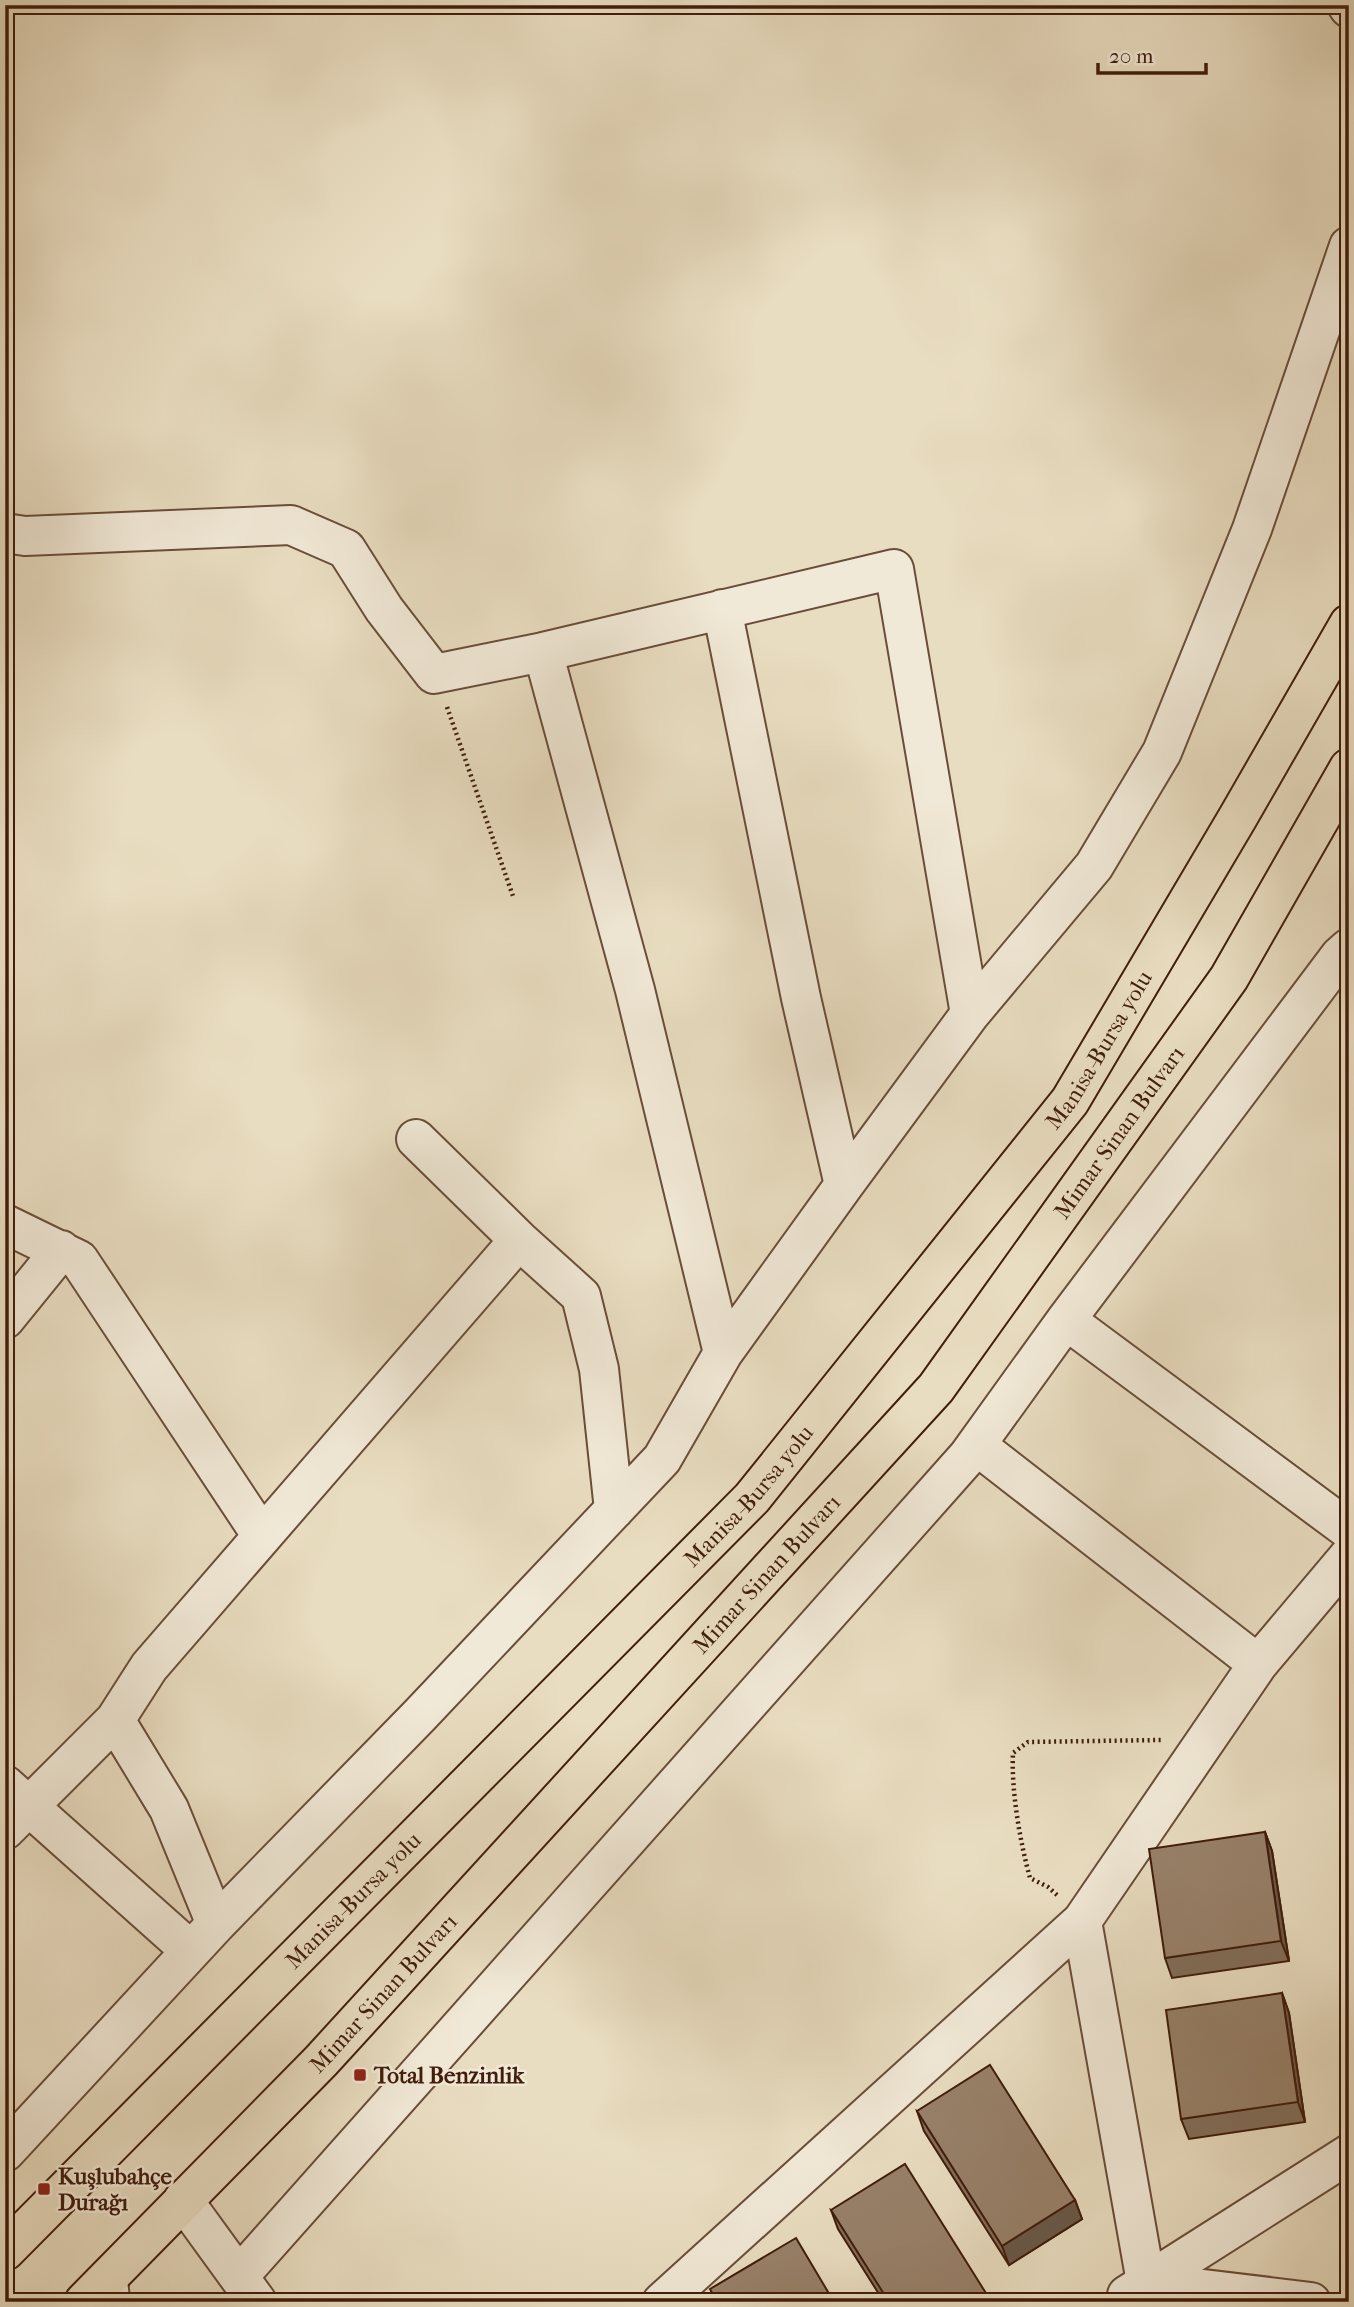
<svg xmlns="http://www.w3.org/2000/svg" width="1354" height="2307" font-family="'IM FELL French Canon',serif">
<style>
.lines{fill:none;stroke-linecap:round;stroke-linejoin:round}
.lane-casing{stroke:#6a4d39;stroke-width:23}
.street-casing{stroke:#6a4d39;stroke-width:42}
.highway-casing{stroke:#401d0c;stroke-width:42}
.path{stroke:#401d0c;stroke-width:4.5;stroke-dasharray:2 3.5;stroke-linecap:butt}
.lane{stroke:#f1e9d7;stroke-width:19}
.street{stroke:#f1e9d7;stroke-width:38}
.highway{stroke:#e9ddc1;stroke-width:38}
.wall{fill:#836f5b;stroke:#401d0c;stroke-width:2}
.shaded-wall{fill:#6a5a4a;stroke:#401d0c;stroke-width:2}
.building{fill:#98816a;stroke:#401d0c;stroke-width:2}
.poi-dot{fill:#8f2418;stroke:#f1e9d7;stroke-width:2.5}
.labels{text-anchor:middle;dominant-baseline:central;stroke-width:5;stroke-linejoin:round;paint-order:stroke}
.street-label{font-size:23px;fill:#401d0c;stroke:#f1e9d7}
.poi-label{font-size:23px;font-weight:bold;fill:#401d0c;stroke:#f1e9d7;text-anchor:start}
</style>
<rect width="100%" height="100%" fill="#e9ddc1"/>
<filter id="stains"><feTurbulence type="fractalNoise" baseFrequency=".00286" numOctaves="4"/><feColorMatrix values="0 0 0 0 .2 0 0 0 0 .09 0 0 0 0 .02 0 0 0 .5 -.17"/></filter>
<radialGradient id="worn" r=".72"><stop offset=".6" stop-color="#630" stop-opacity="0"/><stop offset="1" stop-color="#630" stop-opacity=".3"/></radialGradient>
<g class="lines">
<g class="lane-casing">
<path id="lane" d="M116,2268L120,2302"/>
</g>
<g class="street-casing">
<path id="street" d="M1347,5L1349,8
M5,533L25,536L291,525L346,549L384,609L434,674L543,652L894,569L970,1014
M722,609L801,998L844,1185
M543,652L635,990L723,1353
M416,1139L519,1240L581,1296L599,1369L614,1510
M5,1224L79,1260L262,1536
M5,1319L61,1250
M1066,1320L1349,1530
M976,1445L1258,1664
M5,1785L191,1951
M5,1830L115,1720
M1082,1921L1146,2282L1143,2302
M216,1924L169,1809L115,1720L149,1667L519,1240
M5,2152L216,1924L420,1715L662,1459L723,1353L844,1185L970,1014L1094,866L1162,752L1252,529L1349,246
M183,2200L257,2302
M239,2276L968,1456L1066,1320L1340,956L1349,948
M1146,2282L1311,2302
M1127,2295L1349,2154
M662,2302L1082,1921L1258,1664L1349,1556"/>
</g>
<g class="highway-casing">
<g id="highway">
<path id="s1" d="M5,2251L752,1498L1070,1101L1238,817L1349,624"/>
<path id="s2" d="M84,2302L321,2061L936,1388L1229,978L1349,768"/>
</g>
</g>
<path class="path" d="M447,707L514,899
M1057,1895L1048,1887L1030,1878C1020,1842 1011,1790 1013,1753L1028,1742L1161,1740"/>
<use href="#lane" class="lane"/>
<use href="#street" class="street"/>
<use href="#highway" class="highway"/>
</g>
<path class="wall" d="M1265,1832L1272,1851L1289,1961L1172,1978L1165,1958Z
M1282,1993L1289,2013L1305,2122L1189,2139L1181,2119Z
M917,2111L1075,2200L1082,2219L1009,2265L924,2131Z
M831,2210L991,2302H884L838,2229Z"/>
<path class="shaded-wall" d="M1265,1832L1272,1851L1289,1961L1281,1941Z
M1282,1993L1289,2013L1305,2122L1298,2102Z
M1075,2200L1082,2219L1009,2265L1002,2246Z"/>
<path class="building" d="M1265,1832L1281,1941L1165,1958L1149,1849Z
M1282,1993L1298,2102L1181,2119L1166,2010Z
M990,2065L1075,2200L1002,2246L917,2111Z
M905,2164L989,2298L983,2302H889L831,2210Z
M1349,2197V2210L1343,2201Z
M796,2238L834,2302H717L710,2289Z"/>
<g class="poi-dot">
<rect x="353" y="2068" width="14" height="14" rx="3.5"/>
<rect x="37" y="2182" width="14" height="14" rx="3.5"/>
</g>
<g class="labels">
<g class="street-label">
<text stroke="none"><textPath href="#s1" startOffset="1628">Manisa-Bursa yolu</textPath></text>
<text stroke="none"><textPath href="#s2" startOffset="1564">Mimar Sinan Bulvarı</textPath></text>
<text stroke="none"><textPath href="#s1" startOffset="1060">Manisa-Bursa yolu</textPath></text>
<text stroke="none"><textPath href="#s2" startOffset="998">Mimar Sinan Bulvarı</textPath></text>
<text stroke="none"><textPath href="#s1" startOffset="494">Manisa-Bursa yolu</textPath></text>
<text stroke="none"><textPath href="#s2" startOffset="430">Mimar Sinan Bulvarı</textPath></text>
</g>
<g class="poi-label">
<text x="374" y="2075">Total Benzinlik</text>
<text x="58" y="2176">Kuşlubahçe<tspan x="58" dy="26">Durağı</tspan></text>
</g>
</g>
<rect width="1354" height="2307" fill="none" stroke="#e9ddc1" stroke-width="28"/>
<rect x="7" y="7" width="1340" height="2293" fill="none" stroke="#401d0c" stroke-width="3.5"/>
<rect x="14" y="14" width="1326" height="2279" fill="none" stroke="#401d0c" stroke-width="2"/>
<path d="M1098 63v10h108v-10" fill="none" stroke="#401d0c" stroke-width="3.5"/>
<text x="1109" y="63" font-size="21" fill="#401d0c" stroke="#f1e9d7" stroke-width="5" paint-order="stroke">20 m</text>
<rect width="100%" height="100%" filter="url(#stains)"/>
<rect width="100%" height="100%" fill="url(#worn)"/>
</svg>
